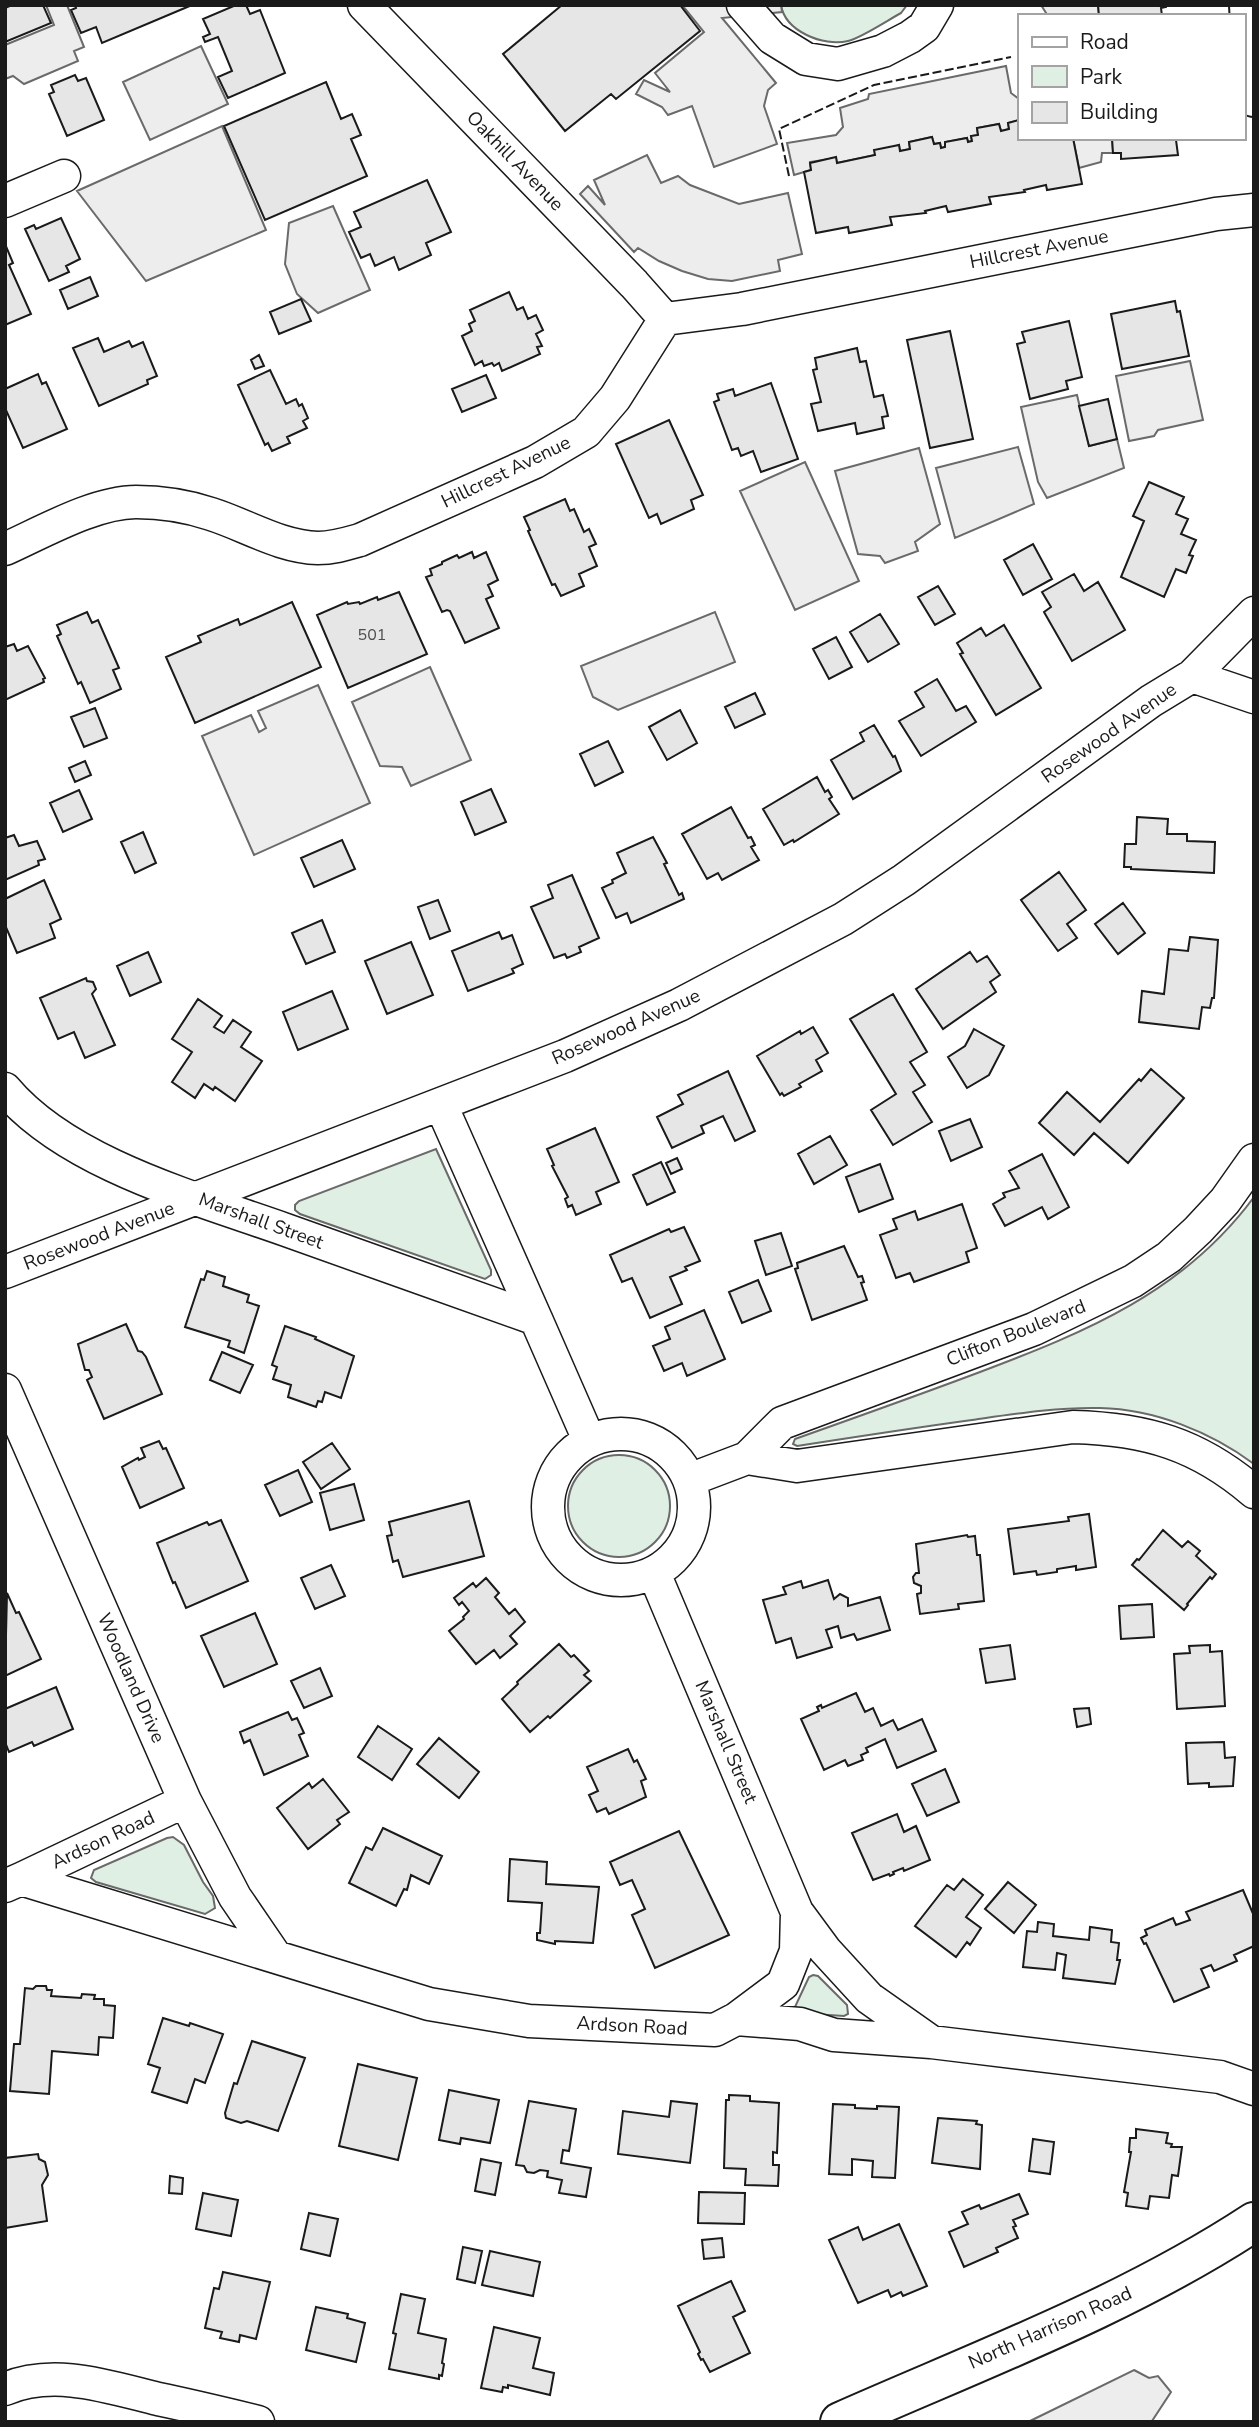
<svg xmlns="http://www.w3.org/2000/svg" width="1259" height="2427" font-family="'Nunito Sans',sans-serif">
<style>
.green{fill:#e0efe3;stroke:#6a6a6a;stroke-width:2}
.parking{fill:#ededed;stroke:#6a6a6a;stroke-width:2}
.building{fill:#e6e6e6;stroke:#1a1a1a;stroke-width:2}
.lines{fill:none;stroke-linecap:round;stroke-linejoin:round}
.street-casing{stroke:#1a1a1a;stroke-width:35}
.secondary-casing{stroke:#1a1a1a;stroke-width:42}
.primary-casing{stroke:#1a1a1a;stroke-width:42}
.street{stroke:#fff;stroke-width:32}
.secondary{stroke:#fff;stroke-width:38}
.primary{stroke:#fff;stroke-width:38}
.fence{stroke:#1a1a1a;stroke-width:2;stroke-dasharray:9 3.5;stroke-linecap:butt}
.labels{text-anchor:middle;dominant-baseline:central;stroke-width:5;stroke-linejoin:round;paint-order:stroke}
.number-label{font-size:16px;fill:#4d4d4d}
.street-label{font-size:19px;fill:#1a1a1a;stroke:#fff}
</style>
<rect width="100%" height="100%" fill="#fff"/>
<path class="green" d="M781,5H907L901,13C888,20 861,38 848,41C823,47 785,31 781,5Z
M436,1149L491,1270V1275L485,1279L300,1214L295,1210V1205L299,1201Z
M1254,1197V1464C1211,1432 1154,1409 1100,1408C1057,1407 1014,1414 972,1420C913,1428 855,1437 797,1446L793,1444L795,1439C857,1417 919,1395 980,1372C1086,1332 1184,1292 1254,1197Z
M568 1506a51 51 0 1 1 102 0a51 51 0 1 1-102 0Z
M173,1837L184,1845L203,1882L213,1896L215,1908L205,1914L96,1882L91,1878L94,1870L167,1838Z
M813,1975L818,1976L847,2005L848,2014L844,2016L798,2013L794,2009L809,1977Z"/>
<path class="parking" d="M46,5H67L84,47L74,51L78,61L24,84L13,76L5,79V45L54,25Z
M682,5H781L782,12L722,18L776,83L768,90L764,106L777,144L714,167L692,106L668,115L662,107L636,94L644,80L670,92L655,73L704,32Z
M1041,5H1098L1099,16H1048Z
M201,46L228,104L150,140L123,82Z
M1006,66L1011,93L1019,99V120L1008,123L1009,129L1001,131L999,124L977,128L978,135L971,136L972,141L968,142L967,138L945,142V147L941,148L940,143L934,144L932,137L909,142L910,149L900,151L899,145L875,155L837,163L836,158L810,162L811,170L794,175L787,143L836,135L843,127L840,108L868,99L869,94Z
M222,126L266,230L146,281L77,191Z
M1073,138H1112L1113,153H1102L1101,162L1079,168Z
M647,155L661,183L678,176L690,185L739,204L788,193L802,254L778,260L780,271L732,281L708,279L682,271L659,261L638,248L634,252L580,194L588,186L605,205L594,180Z
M333,206L370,290L318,313L297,294L285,264L289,223Z
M1190,361L1203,420L1158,430L1154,436L1129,441L1116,376Z
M1077,395L1089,446L1117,439L1124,468L1047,498L1038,482L1021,407Z
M1018,447L1034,504L955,538L936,468Z
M919,448L940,524L915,542L918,551L885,563L880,556L858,554L835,471Z
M805,462L859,581L795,610L740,491Z
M715,612L735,662L618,710L593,697L581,666Z
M430,667L471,760L411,786L402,767L380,766L352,702Z
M318,685L370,803L254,855L202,736L251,715L259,732L266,728L258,711Z
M1134,2370L1149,2378L1158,2376L1171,2392L1152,2421L1028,2422Z"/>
<path class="building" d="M12,5H43L51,23L5,42V8Z
M75,5H192L102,43L96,27L81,33L71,10L76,8Z
M236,5H246L250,14L260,10L285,73L228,98L218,77L232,71L218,37L205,42L203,37L210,34L203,19Z
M562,5H680L700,31L616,99L611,94L565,131L503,54Z
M1098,5H1166V7L1161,8L1162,16H1099Z
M75,75L78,81L86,78L104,120L67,136L49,94L54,92L51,85Z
M326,82L341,119L352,114L361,135L351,139L367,176L265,220L224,126Z
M1019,120V138H1073L1082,184L1047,190L1046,185L1024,190L1025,192L989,197L991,204L948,212L946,206L925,211L926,213L890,217L892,225L849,233L848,227L816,233L804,172L811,170L810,163L836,157L837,163L875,155L874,150L899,145L900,151L910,149L909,142L932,137L934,144L940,143L941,148L945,147V142L967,138L968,142L972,141L971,136L978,135L977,128L999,124L1001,131L1009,129L1008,123Z
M1112,138H1183V140H1176L1178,155L1121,159V153H1113Z
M427,180L451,232L426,243L431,255L399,270L394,257L375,266L370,254L361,258L349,232L361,227L354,212Z
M61,218L80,259L66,266L69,272L49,281L25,229L34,225L36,229Z
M5,244L13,263L9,265L31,314L5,325Z
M90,277L98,296L68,309L60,290Z
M509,292L517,310L523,307L528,319L536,315L543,330L536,334L542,346L537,347L540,354L502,371L499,363L494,366L492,363L484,366L482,361L475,365L462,336L472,331L469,324L475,321L470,310Z
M301,299L311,321L279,334L270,312Z
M1175,301L1177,312L1180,311L1189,356L1122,369L1111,314Z
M1069,321L1082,377L1066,381L1068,389L1030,399L1017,344L1025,342L1022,332Z
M950,331L973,439L930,448L907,340Z
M98,338L104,352L129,341L132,347L143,342L157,376L147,380L148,384L99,406L73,348Z
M857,348L860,362L866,361L874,397L883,395L888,416L882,417L884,428L857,434L855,423L818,431L811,404L821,402L813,370L817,369L815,358Z
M259,355L264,366L255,369L251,360Z
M270,370L286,404L296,399L299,406L302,404L308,418L303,421L307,428L287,437L290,443L272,451L268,443L265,445L238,385Z
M38,374L42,384L46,382L67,429L23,448L5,408V389Z
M486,375L496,398L462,412L452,389Z
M771,383L798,459L761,472L753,451L741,456L738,448L732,450L714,402L719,400L717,394L733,389L735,396Z
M1108,399L1117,439L1089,446L1079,406Z
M669,420L703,495L691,500L694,509L661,524L657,514L649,518L616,444Z
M1149,482L1184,497L1176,514L1188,519L1181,534L1196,540L1189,555L1193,556L1186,573L1176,569L1164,597L1121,577L1144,521L1133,516Z
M565,499L570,511L574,509L584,532L589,529L596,544L589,547L597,566L579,574L584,586L561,596L555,584L552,585L528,531L530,530L524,517Z
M1033,544L1052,579L1023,595L1004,560Z
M472,552L474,558L486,552L498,580L488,585L493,596L486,599L499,628L465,643L450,611L447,610L442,612L426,577L432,575L430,569L442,564V562L457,555L459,558Z
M1074,574L1084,591L1098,582L1125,630L1072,661L1044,612L1051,607L1042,592Z
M938,586L955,614L935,625L918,597Z
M399,592L427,654L348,688L317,615L347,602L348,604L359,602L360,604L377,597L378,600Z
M292,602L321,667L195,723L166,657L201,642L198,636L238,619L240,625Z
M87,612L92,623L98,620L119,668L113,670L121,689L90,703L81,682L78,684L57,636L61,634L57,625Z
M880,614L899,644L868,662L850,632Z
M1004,625L1041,688L996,715L960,654L963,653L957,643L981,628L986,636Z
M836,637L852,667L829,679L813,649Z
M14,644L17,651L28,646L45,678L43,679L44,682L5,700V647Z
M937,679L956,711L966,706L976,722L921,756L899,721L924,707L915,692Z
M755,693L765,714L735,728L725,707Z
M95,708L107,738L84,747L71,717Z
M680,710L697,743L667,760L649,727Z
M874,725L893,757L895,756L901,771L853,799L831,760L864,741L860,733Z
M608,741L623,772L595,786L580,754Z
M85,761L91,775L75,782L69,768Z
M817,777L825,792L828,790L832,797L829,799L839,814L794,842L793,840L784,845L763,809Z
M491,789L506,822L475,835L461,802Z
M79,790L92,819L63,832L50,803Z
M731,807L748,838L751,837L755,845L751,847L759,860L722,880L718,873L707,879L682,834Z
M1137,817L1168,819L1167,834H1187V841L1215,842L1214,873L1131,869V867H1124L1125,844H1136Z
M143,832L156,863L135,873L121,842Z
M14,835L19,846L37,841L45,859L38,861L39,865L5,880V838Z
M653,837L667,863L664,864L679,895L682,893L684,899L631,923L627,913L616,918L602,888L613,883L612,880L626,873L617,853Z
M342,840L355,869L314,887L301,858Z
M1059,872L1086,910L1067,924L1077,938L1058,951L1021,900Z
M572,875L599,938L579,947L581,952L567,958L565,954L554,958L531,907L553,898L548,885Z
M44,880L61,919L50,924L55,938L17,953L5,925V899Z
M438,900L450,931L430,939L418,907Z
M1123,903L1145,933L1118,954L1095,924Z
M322,920L335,952L306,964L292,933Z
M499,932L502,939L512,935L523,964L512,969L514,973L468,991L452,951Z
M1190,937L1218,940L1214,998H1212L1210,1008L1202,1007L1199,1029L1139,1022L1142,991L1164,994L1169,949L1188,951Z
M411,942L433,995L387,1014L365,961Z
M148,952L161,982L130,996L117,966Z
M970,952L977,962L987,956L1000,975L990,982L996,992L943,1029L916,989Z
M86,978L87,981L93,982L96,989L92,994L115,1045L85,1058L74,1032L58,1039L40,998Z
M332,991L348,1029L298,1050L283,1012Z
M893,994L927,1052L910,1062L925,1085L913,1092L932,1122L893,1145L871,1110L896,1094L850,1019Z
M198,999L222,1016L214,1027L224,1033L233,1020L251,1032L241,1047L262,1061L235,1101L215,1087L213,1090L204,1084L195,1098L172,1082L192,1052L172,1039Z
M813,1027L828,1053L816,1060L822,1071L799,1084L801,1087L784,1096L782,1093L780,1095L757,1056L800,1031L801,1034Z
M974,1029L1004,1046L989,1075L967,1088L948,1057L965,1046Z
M1151,1069L1184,1098L1128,1163L1094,1133L1074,1155L1039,1123L1067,1092L1100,1122L1139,1079L1141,1081Z
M728,1071L755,1131L735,1141L723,1116L701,1126L704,1133L672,1148L657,1117L683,1104L678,1095Z
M970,1119L982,1147L951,1161L939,1131Z
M595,1128L619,1182L596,1192L601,1204L576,1215L572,1205L568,1207L565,1199L568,1197L552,1166L554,1165L547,1149Z
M830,1136L847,1165L814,1184L798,1154Z
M1042,1154L1069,1207L1048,1219L1042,1207L1005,1226L993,1204L1005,1197L1003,1193L1019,1188L1009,1171Z
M677,1158L682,1169L671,1174L666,1163Z
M661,1162L675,1192L647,1205L633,1175Z
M880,1164L893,1199L859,1212L846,1177Z
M962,1204L977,1248L966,1252L969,1262L914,1282L910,1273L896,1278L880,1235L897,1229L893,1219L915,1211L918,1220Z
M684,1227L700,1261L685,1267L687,1270L670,1277L682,1304L650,1318L632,1278L622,1282L610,1255L669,1229L671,1232Z
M781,1233L792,1266L766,1275L755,1241Z
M844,1246L858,1277L862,1276L864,1282L861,1283L867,1300L812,1320L795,1269L798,1268L797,1263Z
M207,1271L225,1277L223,1286L249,1295L247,1302L259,1306L244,1353L228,1347L230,1341L185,1327L201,1279L204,1280Z
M758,1280L771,1311L742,1323L729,1292Z
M704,1310L725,1359L687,1376L682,1363L664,1371L653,1346L670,1339L665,1327Z
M126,1324L138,1351L142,1352L146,1357L162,1394L104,1419L87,1380L92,1377L89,1370H85L78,1344Z
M285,1326L316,1337L315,1339L354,1356L341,1398L325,1392L322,1402L318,1401L316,1407L288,1397L291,1385L273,1379L277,1367L272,1365Z
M222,1352L253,1365L240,1393L210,1380Z
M159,1441L163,1449L166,1448L184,1488L140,1508L122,1467L138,1458L139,1460L145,1457L141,1448Z
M332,1443L350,1469L321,1489L303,1462Z
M298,1470L312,1502L280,1516L265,1485Z
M354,1484L364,1520L330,1530L320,1493Z
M469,1501L484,1556L403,1577L398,1560L393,1562L387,1536L392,1535L389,1522Z
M1089,1514L1096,1567L1076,1570V1566L1057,1569V1572L1037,1575L1036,1571L1014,1574L1008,1529L1069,1521L1068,1517Z
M221,1520L248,1581L186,1608L175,1582L173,1583L157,1543L207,1522L209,1525Z
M1163,1530L1182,1547L1188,1541L1200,1551L1196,1556L1216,1574L1212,1579L1210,1577L1187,1604L1188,1605L1184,1610L1132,1565L1137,1559L1139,1560Z
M967,1535L968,1537L975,1536L977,1555H980L984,1601L958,1604L959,1609L920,1614L917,1594L921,1593V1586L914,1583L913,1577L916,1573H919L916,1544Z
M331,1565L345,1596L315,1609L301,1578Z
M486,1578L499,1593L495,1597L509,1614L515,1609L525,1622L510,1636L517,1644L500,1658L494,1650L476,1664L449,1631L464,1619L463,1617L469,1611L462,1602L459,1605L454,1598L473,1583L476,1587Z
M828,1580L834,1599L840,1594L848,1598V1606L880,1597L890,1630L857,1640L854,1634L841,1638L838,1626L826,1630L832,1647L797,1658L791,1638L776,1643L763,1600L786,1594L783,1587L801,1581L803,1588Z
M7,1593L16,1613L19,1612L41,1659L5,1676Z
M1152,1604L1154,1637L1121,1639L1119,1606Z
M255,1613L277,1664L224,1687L201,1636Z
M559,1644L571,1657L574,1655L589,1671L584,1675L591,1681L550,1718L548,1716L530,1732L502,1699L518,1684L517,1682Z
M1010,1645L1015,1679L986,1683L980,1649Z
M1210,1645V1652L1222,1651L1225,1706L1177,1709L1174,1654L1190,1653L1189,1646Z
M320,1668L332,1696L304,1708L291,1681Z
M56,1687L73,1729L34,1746L32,1742L9,1752L5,1742V1709Z
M856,1693L865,1712L873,1708L881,1726L893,1720L898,1730L922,1719L936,1751L897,1768L885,1739L866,1748L868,1752L861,1755L863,1760L848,1766L845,1760L824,1770L801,1719L819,1711L817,1707L821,1705L822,1708Z
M1089,1708L1091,1724L1077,1727L1074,1709Z
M288,1712L292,1720L297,1718L304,1733L299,1735L308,1756L264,1775L250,1740L244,1743L240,1732Z
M378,1726L412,1749L392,1780L358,1757Z
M439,1738L479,1772L459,1798L417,1764Z
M1224,1742L1225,1758L1235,1757L1233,1786L1209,1787V1783L1188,1784L1186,1743Z
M628,1749L634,1762L637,1760L646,1779L641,1781L646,1797L609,1814L606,1808L597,1812L589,1795L598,1791L587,1767Z
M945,1769L959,1802L927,1816L912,1784Z
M323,1779L349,1812L337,1820L340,1824L308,1849L277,1808L309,1783L312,1788Z
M897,1814L904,1832L916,1826L930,1860L904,1871L903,1868L893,1872L894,1874L890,1876L889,1874L873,1880L852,1833Z
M383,1828L442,1856L429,1884L411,1875L407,1890L404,1889L396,1906L349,1883L366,1847L372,1850Z
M679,1831L729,1935L655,1968L632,1915L645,1909L632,1880L620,1885L610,1862Z
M510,1859L547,1862L546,1884L599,1887L593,1943L555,1941V1944L537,1940V1933H540L542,1903L508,1901Z
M963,1879L983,1895L966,1917L981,1928L970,1945L967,1942L956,1957L915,1926L947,1885L954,1890Z
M1008,1882L1036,1905L1014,1933L985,1909Z
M1243,1890L1254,1916V1946L1234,1955L1237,1961L1214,1971L1211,1965L1201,1969L1209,1987L1174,2002L1146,1943L1144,1944L1141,1938L1147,1935L1145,1930L1173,1918L1176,1925L1190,1920L1186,1912Z
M1038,1922L1054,1924L1053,1936L1089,1940L1090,1927L1112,1930L1111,1942L1119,1943L1117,1960H1120L1115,1984L1063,1978L1066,1955L1057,1953L1055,1970L1023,1967L1027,1931L1037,1932Z
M36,1986H46L47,1990H52L51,1996L81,1998L82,1994L95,1995L94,1999H104V2005L115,2006L113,2038L99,2037L98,2055L52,2051L49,2094L10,2091L14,2044H20L25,1988L33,1989Z
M163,2018L189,2026L190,2023L223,2034L205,2083L195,2079L187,2103L152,2092L160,2068L148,2064Z
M252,2041L305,2058L278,2131L247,2121L241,2123L226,2118L225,2113L234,2083L237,2084Z
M358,2064L417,2078L398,2160L339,2146Z
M449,2090L499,2100L490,2143L461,2138L460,2144L439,2140Z
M729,2095L750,2096V2101L779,2103L777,2153L773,2152V2165H779L778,2186L745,2185L746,2169L724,2168L726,2100H729Z
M529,2101L576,2109L569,2151L563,2150L561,2163L591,2168L586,2197L559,2193L562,2180L547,2177L548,2171L540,2170L534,2173L527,2172L524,2166L516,2165Z
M671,2101L697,2104L690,2163L618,2154L623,2111L669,2117Z
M833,2104L855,2105V2108L877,2109V2106L899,2107L895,2178L872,2177L873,2161L852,2159V2175L829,2174Z
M938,2118L977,2121L976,2124L982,2125L980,2169L932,2163Z
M1136,2129L1168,2133L1166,2143L1172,2144L1171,2147H1182L1178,2176L1172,2175L1169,2198L1150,2196L1148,2209L1126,2206L1128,2193L1124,2192L1131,2152H1129L1130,2138H1136Z
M1033,2139L1054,2142L1050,2174L1029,2171Z
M38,2154L39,2159L45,2162L48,2175L42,2185L47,2221L5,2228V2158Z
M481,2159L501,2163L495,2195L475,2191Z
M170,2176L183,2178L182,2194L169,2193Z
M699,2192L745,2193L744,2224L698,2223Z
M203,2193L238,2200L231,2236L196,2229Z
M1019,2194L1028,2214L1013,2220L1016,2226L1013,2227L1018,2238L996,2248L998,2252L964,2267L949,2232L968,2224L962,2212L979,2205L981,2209Z
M309,2213L338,2219L330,2256L301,2249Z
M899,2224L927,2286L903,2296L901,2292L891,2297L888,2290L858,2303L829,2240L858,2227L863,2240Z
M722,2238L724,2257L704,2259L702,2240Z
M463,2247L482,2251L475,2283L457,2279Z
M490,2251L540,2262L533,2296L482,2285Z
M223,2272L270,2282L256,2339L240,2335L239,2342L220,2338L222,2332L205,2328L214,2288L219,2289Z
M731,2281L745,2311L733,2317L750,2353L710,2372L703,2359L701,2360L698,2354L700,2352L678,2306Z
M401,2294L425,2299L418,2333L446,2339L442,2363L444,2364L442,2376L439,2375V2379L389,2369L396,2334L393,2333Z
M316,2307L348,2314L347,2318L365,2323L356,2362L306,2350Z
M494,2327L540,2338L533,2368L554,2373L550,2395L508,2385V2388L503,2387L502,2392L481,2388Z"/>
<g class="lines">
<g class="street-casing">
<path id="street" d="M364,5L634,284L665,319
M743,5L772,38L806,59L838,64L883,51L910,37L924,27L937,5
M5,201L64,176
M5,549C43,532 95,502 136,502C161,502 187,506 211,514C246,525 280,547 318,548C333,548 346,544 360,540L535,462L586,432L615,398L665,319L742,309L1216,214L1254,210
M1192,676L1254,697
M5,1089C68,1164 196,1198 286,1230C369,1260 453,1289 536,1319L589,1440
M441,1105L536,1319
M5,1272L565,1056L679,1005L843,919L904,880L1151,701L1192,676L1254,613
M5,1390L185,1801L235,1897L276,1957
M548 1507a73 73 0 1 1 146 0a73 73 0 1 1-146 0Z
M747,1458L797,1466L1073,1427C1146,1429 1198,1444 1254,1492
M689,1480L747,1458L782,1423L1034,1329L1133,1281L1169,1257L1198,1230L1225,1201L1254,1160
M654,1573L797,1912L825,1950L869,1998L930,2041
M21,1879L185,1801
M5,1886L21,1879L429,2004L529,2021L715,2030L736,2019L800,2024L834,2035L931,2042L1220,2077L1254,2089
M736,2019L783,1984L796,1951L797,1912
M5,2389C54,2368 109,2387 158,2399C192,2406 225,2414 258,2422"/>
</g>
<g class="secondary-casing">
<path id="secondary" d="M840,2422C980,2360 1126,2306 1254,2222"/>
</g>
<g class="primary-casing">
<path id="primary" d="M1249,5L1254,97"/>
</g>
<use href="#street" class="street"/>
<use href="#secondary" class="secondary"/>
<use href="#primary" class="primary"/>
<path class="fence" d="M789,176L779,129L874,85L1011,57"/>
</g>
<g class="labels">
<g class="number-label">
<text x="372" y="635">501</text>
</g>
<g class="street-label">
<text transform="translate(515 161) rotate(46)">Oakhill Avenue</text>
<text transform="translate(1039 249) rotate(-11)">Hillcrest Avenue</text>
<text transform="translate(506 472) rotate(-26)">Hillcrest Avenue</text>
<text transform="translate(1109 733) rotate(-35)">Rosewood Avenue</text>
<text transform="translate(626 1027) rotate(-24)">Rosewood Avenue</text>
<text transform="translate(261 1221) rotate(20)">Marshall Street</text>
<text transform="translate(99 1236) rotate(-21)">Rosewood Avenue</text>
<text transform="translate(1016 1333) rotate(-22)">Clifton Boulevard</text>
<text transform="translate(131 1678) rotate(66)">Woodland Drive</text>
<text transform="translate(726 1742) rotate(67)">Marshall Street</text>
<text transform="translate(103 1840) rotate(-25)">Ardson Road</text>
<text transform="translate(632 2026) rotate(3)">Ardson Road</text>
<text transform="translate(1050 2328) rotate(-24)">North Harrison Road</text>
</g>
</g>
<rect width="1259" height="2427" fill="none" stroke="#1a1a1a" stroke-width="14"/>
<rect x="1018" y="14" width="228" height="126" fill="#ffffff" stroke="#a3a3a3" stroke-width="2"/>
<rect x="1032" y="37" width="35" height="10" fill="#ffffff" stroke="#a3a3a3" stroke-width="2"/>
<text x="1080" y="49" font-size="21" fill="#1a1a1a">Road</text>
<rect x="1032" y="66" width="35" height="21" fill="#e0efe3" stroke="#a3a3a3" stroke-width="2"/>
<text x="1080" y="84" font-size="21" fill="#1a1a1a">Park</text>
<rect x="1032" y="102" width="35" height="21" fill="#e6e6e6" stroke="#a3a3a3" stroke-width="2"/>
<text x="1080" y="119" font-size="21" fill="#1a1a1a">Building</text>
</svg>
